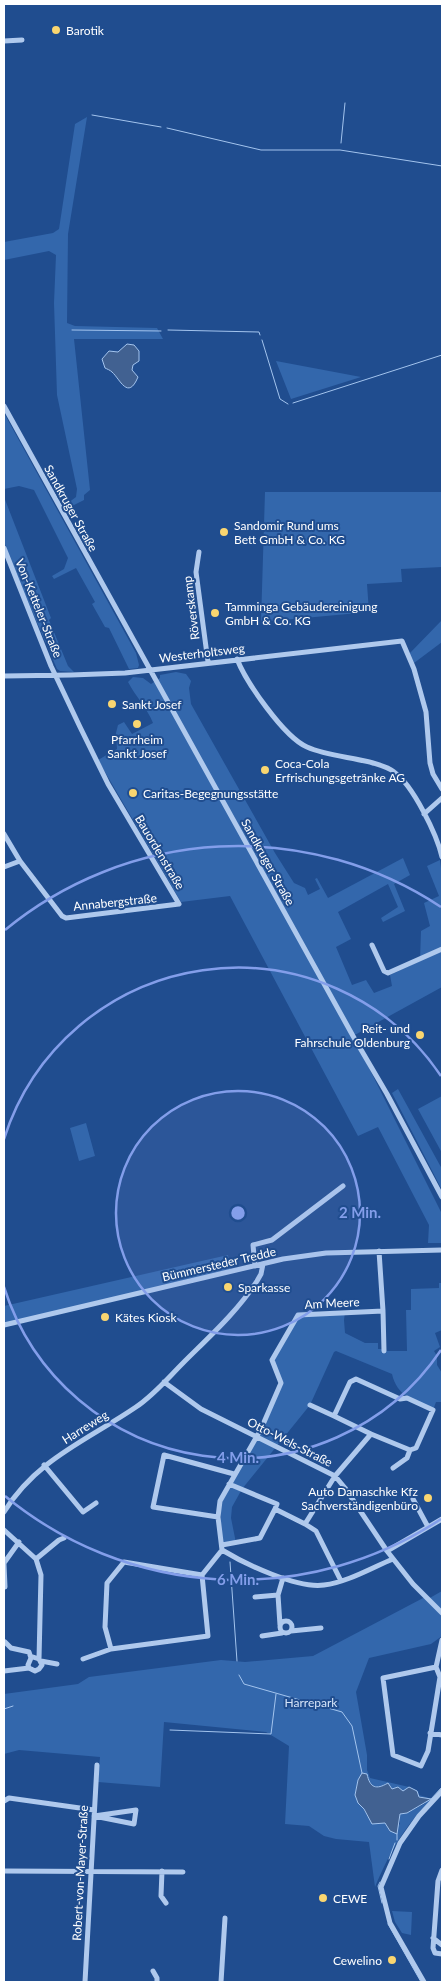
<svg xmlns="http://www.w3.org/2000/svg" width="446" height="1986" font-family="Lato,sans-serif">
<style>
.green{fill:#3367ac;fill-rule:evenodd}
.water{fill:#416191;stroke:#a3c4ee}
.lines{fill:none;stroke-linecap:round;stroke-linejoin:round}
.stream{stroke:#a3c4ee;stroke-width:1}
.minor{stroke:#afc9ed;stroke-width:5}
.ring{fill:none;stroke:#839eea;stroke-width:2.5}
.poi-dot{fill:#fad670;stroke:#204d8f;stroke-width:2}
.labels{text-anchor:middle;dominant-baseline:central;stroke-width:4;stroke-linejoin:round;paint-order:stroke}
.poi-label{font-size:12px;fill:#fff;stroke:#204d8f;text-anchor:start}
.street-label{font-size:12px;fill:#fff;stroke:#204d8f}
.park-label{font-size:12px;fill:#d5e4f9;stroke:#204d8f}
.centre{fill:#839eea;stroke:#204d8f;stroke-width:2.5}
.ring-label{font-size:15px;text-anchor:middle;font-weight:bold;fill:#839eea;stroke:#204d8f;stroke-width:4;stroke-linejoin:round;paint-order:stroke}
</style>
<rect width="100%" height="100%" fill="#204d8f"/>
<path class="green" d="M87,117L68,234L67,323L75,326L157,328L163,339H74L90,490L84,495V500L72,506L68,503L76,497L77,489L57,395L54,303L56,255L49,251L4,260V242L53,233L59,229L75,124Z
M276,361L361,377L291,399Z
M4,413L136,653L139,665L138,668L129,669L109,628L105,627L92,604L95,602L76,568L54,579L52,576L64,569L68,558L34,490L19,486L4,489Z
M265,492H442V567L401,569L402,582L367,584L369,612L261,622Z
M4,497L51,618L49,620L68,666L74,672L60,671L57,669L8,555L4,541Z
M442,620V642L414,663L409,654Z
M176,672L186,674L191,681L189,688L191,704L275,853L294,883L305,888L308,895L320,889L315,879L317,878L328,898L403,858L410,875L394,884L405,911L383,922L381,918L398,907L388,884L338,912L351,939L336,947L352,985L366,980L374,993L392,986L390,975L420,961L421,931L430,926L424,903L439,896L427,866L440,860L442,876V987L353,1036L442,1214V1243H428L429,1225L378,1127L358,1136L230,896L181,902L98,760L117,749L116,733L118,725L124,722L132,734L153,723C147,708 136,697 128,682L133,677L143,678L151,684L160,678V675Z
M398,1089L442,1169V1190L392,1093Z
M442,1096V1153L418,1109Z
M86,1123L95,1156L79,1161L70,1128Z
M228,1255L231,1272L4,1325V1306Z
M439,1283H442V1330L435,1333L440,1347L434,1351L437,1356V1365L442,1373V1402H436L433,1410C414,1401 397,1396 392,1374L336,1351L334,1352L310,1405L242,1489L232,1507L231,1518L236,1543L222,1545L220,1501L247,1454L281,1384L272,1360L298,1315L345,1312L344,1320L345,1333L365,1343H378V1349H384V1351H407L406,1310H411V1289L439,1288Z
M442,1591V1636L431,1644L369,1658L356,1692L367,1755V1770L370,1778L409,1787L418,1791L419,1795L432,1799C404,1826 390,1852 375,1887L369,1842L336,1839L324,1836L309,1826L285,1824L289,1746L266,1732L164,1722L160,1787L98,1782L100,1757L19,1750L4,1754V1694L78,1684L89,1677L221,1660L245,1662L313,1656L425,1597L428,1599ZM358,1780L368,1781C375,1789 379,1788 388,1783L392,1789L426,1798V1803L407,1813L400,1814V1824L390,1831L385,1823L368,1817L355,1795Z
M392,1911L412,1912L411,1935L402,1933L395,1922Z"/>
<path class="water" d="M127,344L134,345L139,351V361L133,365L132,370L138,377C128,401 120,379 112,372C110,370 107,369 105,368L102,359L109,351L118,352Z
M362,1773L367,1774C370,1788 376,1790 388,1783L392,1789L398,1787L403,1791L409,1787L417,1791L419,1797L431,1799L407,1813L400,1814L397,1834L390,1831L385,1823L372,1824L364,1809L358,1803L355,1795L358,1780Z"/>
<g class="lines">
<path class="stream" d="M92,115L161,127
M167,128L261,150H340L442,166
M341,143L345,103
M72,330L161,331
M168,330L259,332L260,335
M262,340L280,399L288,404
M293,403L442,355
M230,1562L237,1661
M239,1675L244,1684L342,1712L352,1726L362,1773
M4,1709L13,1706
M170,1730L271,1734L276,1694
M431,1799L442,1787
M397,1840V1834
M389,1859L395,1843
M380,1882L378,1886L382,1903
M388,1924L421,1982"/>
<path class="minor" d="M4,41L22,40
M4,406L353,1036L387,1094L442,1197
M4,548L51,666L80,727L108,784L179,904L66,918L62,916L20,861L4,834
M199,552L196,572L208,662
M237,659C246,682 284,737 307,747C327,756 352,757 373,763C380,765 388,767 394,772C413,785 437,835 442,857
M4,676L71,675L125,673L402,641L414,669L426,712L430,763L433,774L442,789
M424,814L442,798
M4,867L20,861
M372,945L384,971L388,973L442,949
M379,1251L383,1311L298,1315L272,1360L281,1383L261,1429L220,1501L218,1517L222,1550C245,1564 298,1589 324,1585C348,1582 371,1568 393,1559
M255,1266L253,1245L272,1240L343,1186
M383,1311L384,1351
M4,1325L283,1259L326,1253L442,1250
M164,1382L201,1409L335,1476L345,1488L387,1551L413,1584L442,1613
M310,1405L334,1416
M44,1465L83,1512L96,1503
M393,1468L407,1458L410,1450
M229,1484L277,1504L275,1509L305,1524L316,1531L341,1581
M413,1499L428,1527
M4,1512C37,1459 86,1441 136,1407C154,1395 168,1378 183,1363C209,1337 237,1312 257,1281L261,1274L263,1264
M218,1517L153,1507L164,1455L234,1474
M305,1524L335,1476L371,1434L410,1450L416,1448L433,1410L407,1398L400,1399L356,1379L350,1382L334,1416L371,1434
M4,1530L36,1559L41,1575L39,1659
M222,1545L260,1538L275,1509
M387,1551L442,1519
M36,1559L59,1540L64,1538
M4,1563L19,1542
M4,1564L5,1587
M202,1575L124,1562L107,1583L105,1627L111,1649L208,1636L202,1575L222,1550
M255,1597L278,1595
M280 1627a6 6 0 1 1 12 0a6 6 0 1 1-12 0Z
M280,1625L278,1595L283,1578
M291,1631L321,1628
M262,1636L282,1633
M4,1643L5,1642L11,1648L29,1652L31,1658
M83,1659L111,1649
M41,1661L57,1664
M436,1667L383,1678L393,1755L421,1766L428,1751L440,1677L436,1667L442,1640
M4,1671L29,1668L35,1671L39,1669L42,1665L39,1659L33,1657L31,1658L28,1665L29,1668
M430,1733L442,1735
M4,1801L9,1798L94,1810
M136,1810L134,1824L94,1816Z
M442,1870L438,1881L433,1948L435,1953L442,1954
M4,1871L183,1872
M162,1871L161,1896L166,1903
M433,1938L442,1945
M153,1971L157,1978V1982
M85,1982L97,1765
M221,1982L225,1918
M424,1982L390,1923L381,1887L400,1843L419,1816L442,1791"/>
</g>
<circle cx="238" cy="1213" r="122" fill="#839eea" fill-opacity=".12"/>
<g class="ring">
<circle cx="238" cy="1213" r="122"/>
<path d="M441 1350A245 245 0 0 1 4 1287M4 1139A245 245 0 0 1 441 1076"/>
<path d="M441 1519A367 367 0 0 1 5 1496M5 930A367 367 0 0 1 441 907"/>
</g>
<g class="poi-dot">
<circle cx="56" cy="30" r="5"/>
<circle cx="224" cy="532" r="5"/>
<circle cx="215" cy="613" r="5"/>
<circle cx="112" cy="704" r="5"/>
<circle cx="137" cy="724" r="5"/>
<circle cx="265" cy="770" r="5"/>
<circle cx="133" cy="793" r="5"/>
<circle cx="420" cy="1035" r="5"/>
<circle cx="228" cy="1287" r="5"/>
<circle cx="105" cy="1317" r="5"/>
<circle cx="428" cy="1498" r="5"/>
<circle cx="323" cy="1898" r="5"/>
<circle cx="392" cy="1960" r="5"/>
</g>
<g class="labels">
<g class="poi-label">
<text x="66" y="30">Barotik</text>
<text x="234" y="525">Sandomir Rund ums<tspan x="234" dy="14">Bett GmbH &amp; Co. KG</tspan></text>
<text x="225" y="606">Tamminga Gebäudereinigung<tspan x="225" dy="14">GmbH &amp; Co. KG</tspan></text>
<text x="122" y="704">Sankt Josef</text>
<text x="137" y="739" text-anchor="middle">Pfarrheim<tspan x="137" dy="14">Sankt Josef</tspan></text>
<text x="275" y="763">Coca-Cola<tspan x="275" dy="14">Erfrischungsgetränke AG</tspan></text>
<text x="143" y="793">Caritas-Begegnungsstätte</text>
<text x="410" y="1028" text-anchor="end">Reit- und<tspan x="410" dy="14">Fahrschule Oldenburg</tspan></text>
<text x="238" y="1287">Sparkasse</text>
<text x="115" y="1317">Kätes Kiosk</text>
<text x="418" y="1491" text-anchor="end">Auto Damaschke Kfz<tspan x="418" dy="14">Sachverständigenbüro</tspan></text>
<text x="333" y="1898">CEWE</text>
<text x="382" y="1960" text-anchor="end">Cewelino</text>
</g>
<g class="street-label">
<text transform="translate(71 508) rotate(61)">Sandkruger Straße</text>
<text transform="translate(39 608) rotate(68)">Von-Ketteler-Straße</text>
<text transform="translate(191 608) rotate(-97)">Röverskamp</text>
<text transform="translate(202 653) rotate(-7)">Westerholtsweg</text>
<text transform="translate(160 852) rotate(59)">Bauordenstraße</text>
<text transform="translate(268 862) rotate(61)">Sandkruger Straße</text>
<text transform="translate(115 902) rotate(-6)">Annabergstraße</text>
<text transform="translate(219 1264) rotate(-13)">Bümmersteder Tredde</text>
<text transform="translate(332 1303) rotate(-3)">Am Meere</text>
<text transform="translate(85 1427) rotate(-32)">Harreweg</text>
<text transform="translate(290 1442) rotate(27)">Otto-Wels-Straße</text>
<text transform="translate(80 1873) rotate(-87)">Robert-von-Mayer-Straße</text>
</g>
<g class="park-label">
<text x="311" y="1702">Harrepark</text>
</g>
</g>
<circle cx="238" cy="1213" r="8" class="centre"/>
<g class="ring-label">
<text x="360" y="1218">2 Min.</text>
<text x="238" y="1463">4 Min.</text>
<text x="238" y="1585">6 Min.</text>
</g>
<rect width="446" height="1986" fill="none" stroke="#ffffff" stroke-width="10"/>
</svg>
